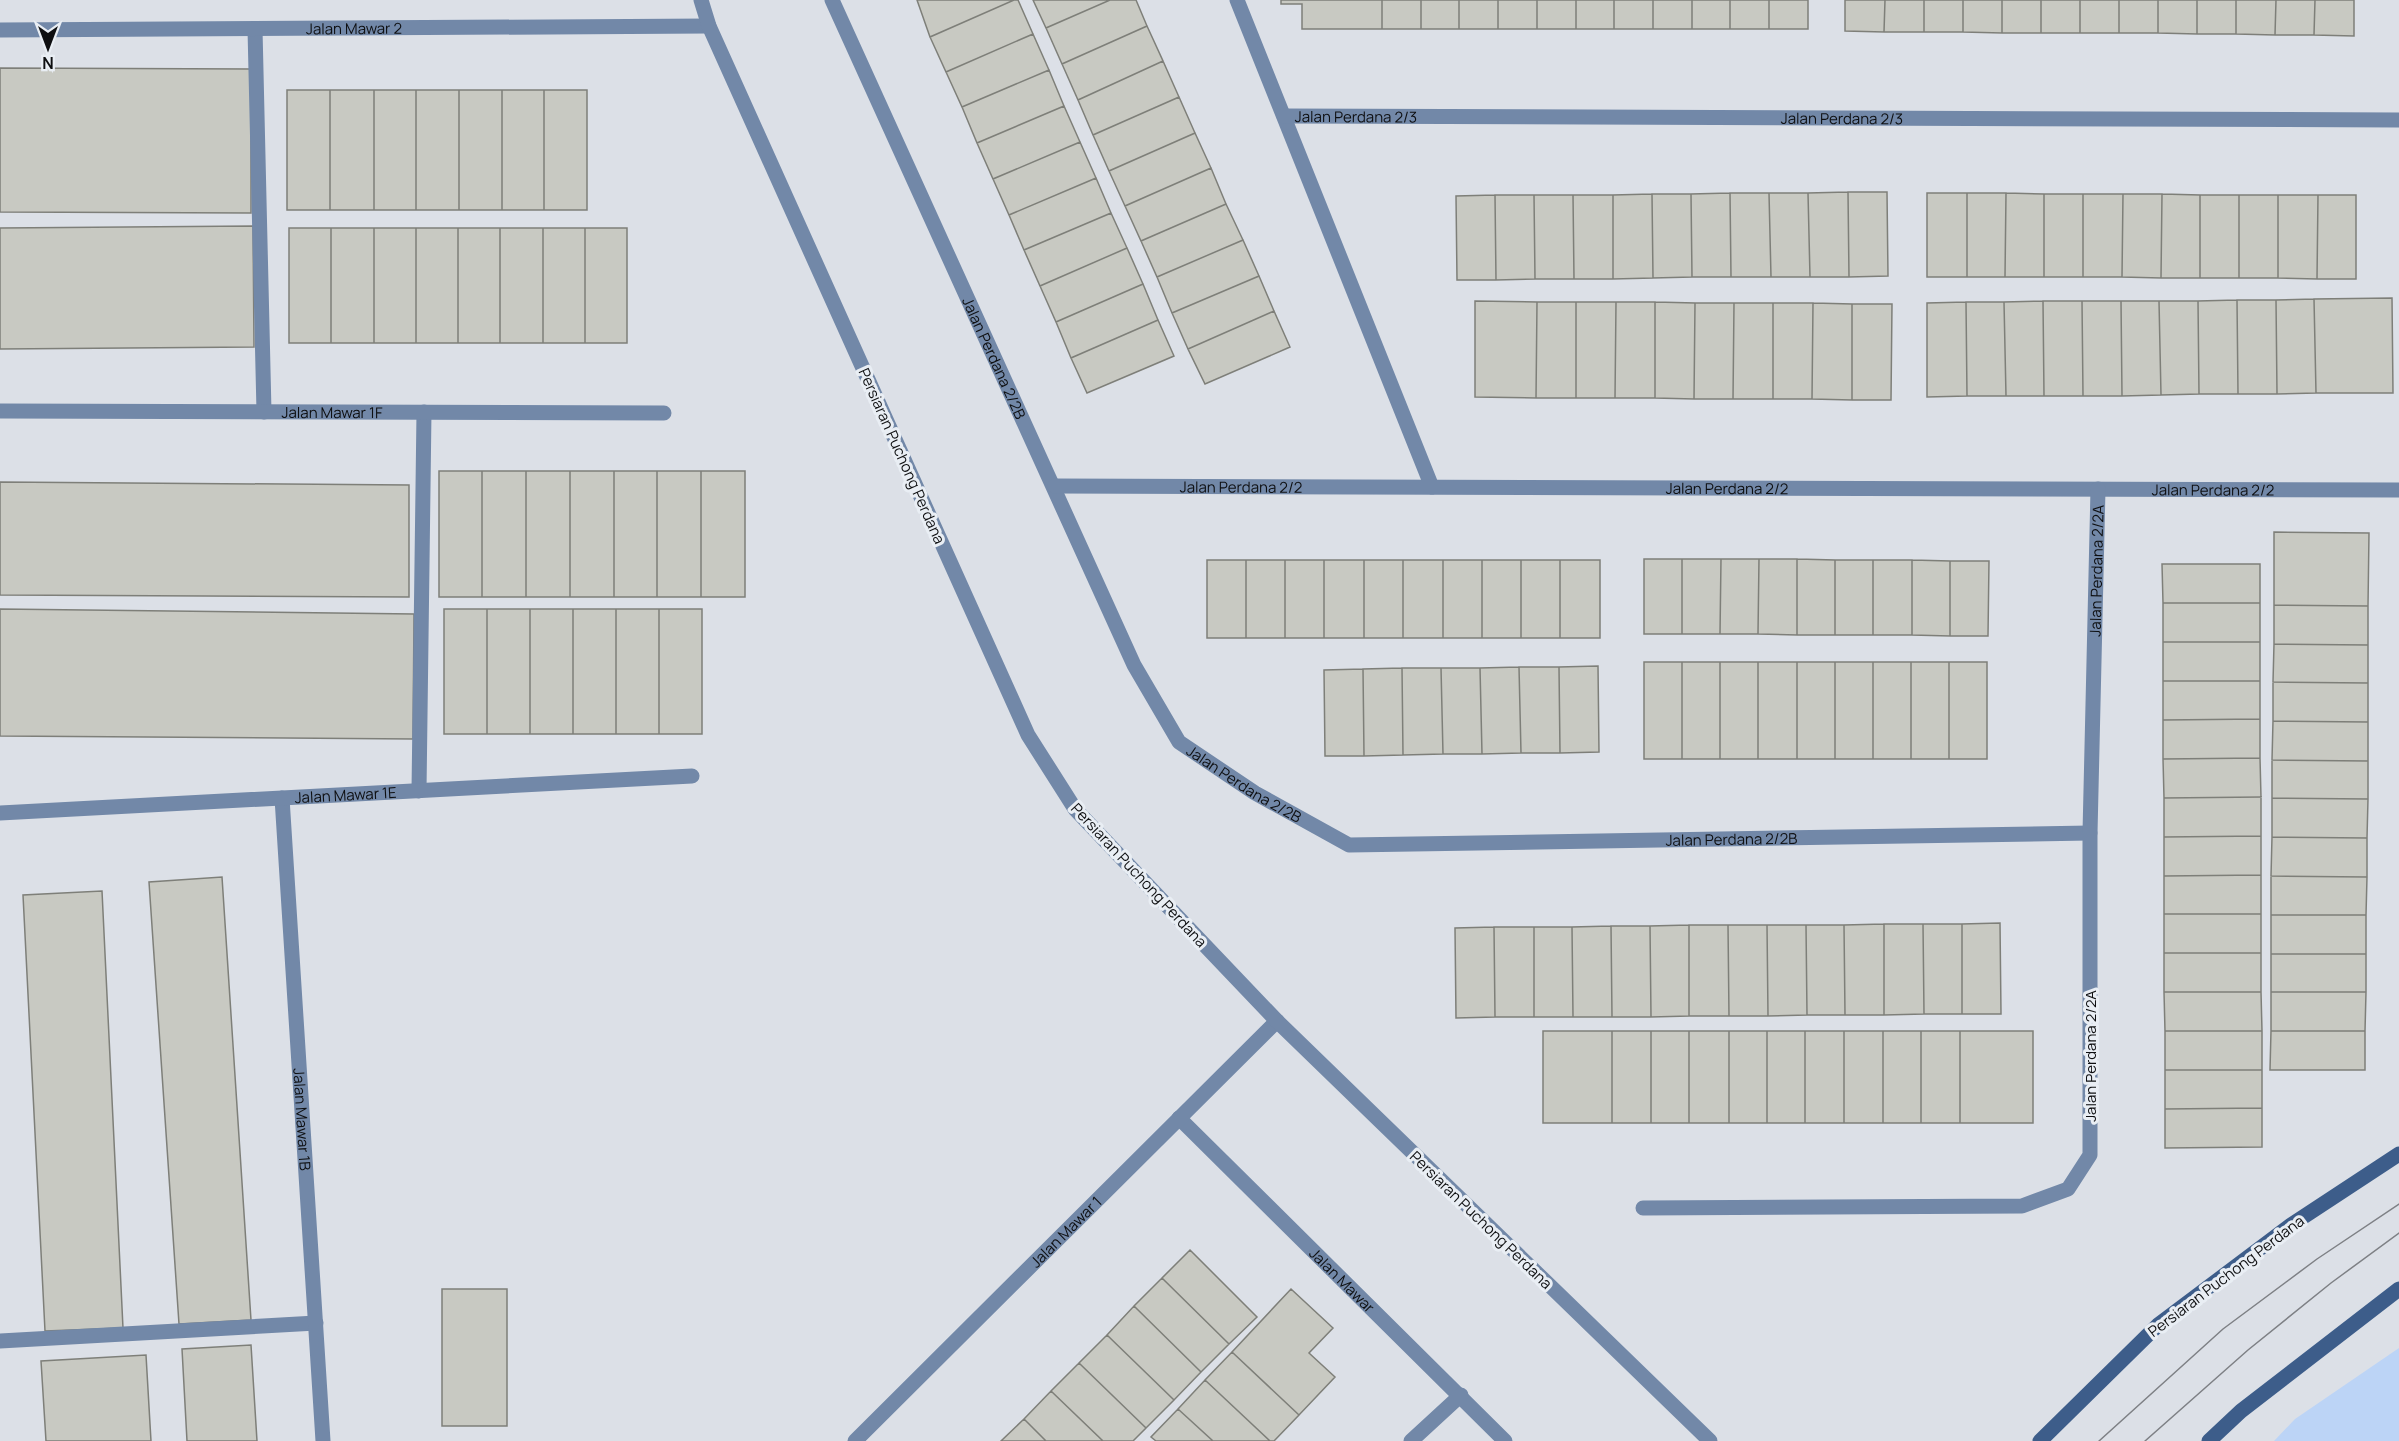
<svg xmlns="http://www.w3.org/2000/svg" width="2399" height="1441" font-family="Manrope,sans-serif">
<style>
.green{fill:#bcd4f6}
.building{fill:#c8c9c2;stroke:#7e7f79;stroke-width:1.5}
.lines{fill:none;stroke-linecap:round;stroke-linejoin:round}
.service{stroke:#7288a8;stroke-width:15}
.minor{stroke:#7288a8;stroke-width:15}
.tertiary{stroke:#7288a8;stroke-width:15}
.secondary{stroke:#3d5d8a;stroke-width:15}
.tram{stroke:#7e8085;stroke-width:1.5}
.labels{text-anchor:middle;dominant-baseline:central;stroke-width:6;stroke-linejoin:round;paint-order:stroke}
.street-label{font-size:15px;fill:#0e0f11;stroke:#e9eef4}
</style>
<rect width="100%" height="100%" fill="#dce0e7"/>
<path class="green" d="M2399,1348V1441H2274L2295,1419Z"/>
<path class="building" d="M917,0H1014L930,37Z
M1014,0H1018L1033,34L946,72L930,37Z
M1033,0H1110L1046,28Z
M1110,0H1136L1147,26L1062,64L1046,28Z
M1281,0H1382V29H1302V4H1281Z
M1382,0H1421V29H1382Z
M1421,0H1459V29H1421Z
M1459,0H1498V29H1459Z
M1498,0H1537V29H1498Z
M1537,0H1576V29H1537Z
M1576,0H1614V29H1576Z
M1614,0H1653V29H1614Z
M1653,0H1692V29H1653Z
M1692,0H1730V29H1692Z
M1730,0H1769V29H1730Z
M1769,0H1808V29H1769Z
M1845,0H1885L1884,32L1845,31Z
M1885,0H1924V32H1884Z
M1924,0H1963V32H1924Z
M1963,0H2002V33L1963,32Z
M2002,0H2041V33H2002Z
M2041,0H2080V33H2041Z
M2080,0H2119V33H2080Z
M2119,0H2158V33H2119Z
M2158,0H2197V34L2158,33Z
M2197,0H2236V34H2197Z
M2236,0H2276L2275,35L2236,34Z
M2276,0H2315L2314,35H2275Z
M2315,0H2354V36L2314,35Z
M1147,26L1163,61L1078,100L1062,64Z
M1033,34L1049,70L962,107L946,72Z
M1163,61L1179,97L1093,135L1078,100Z
M0,68L251,69V213L0,212Z
M1049,70L1064,106L977,143L962,107Z
M287,90H330V210H287Z
M330,90H374V210H330Z
M374,90H416V210H374Z
M416,90H459V210H416Z
M459,90H502V210H459Z
M502,90H544V210H502Z
M544,90H587V210H544Z
M1179,97L1195,133L1109,171L1093,135Z
M1064,106L1080,142L993,179L977,143Z
M1195,133L1211,168L1125,206L1109,171Z
M1080,142L1096,178L1009,215L993,179Z
M1211,168L1226,204L1141,241L1125,206Z
M1096,178L1111,213L1024,250L1009,215Z
M1848,192H1887L1888,276L1849,277Z
M1848,192L1849,277H1810L1808,193Z
M1730,193L1731,277H1692L1691,194Z
M1730,193H1769L1771,277H1731Z
M1769,193H1808L1810,277H1771Z
M1927,193H1967V277H1927Z
M1967,193H2006L2005,277H1967Z
M2006,193L2044,194V277H2005Z
M1652,194L1653,278L1613,279V195Z
M1652,194H1691L1692,277L1653,278Z
M2044,194H2083V277H2044Z
M2083,194H2123L2122,277H2083Z
M2123,194H2162L2161,278L2122,277Z
M2162,194L2200,195V278H2161Z
M1495,195L1496,280H1457L1456,196Z
M1495,195H1534L1535,279L1496,280Z
M1534,195H1573L1574,279H1535Z
M1573,195H1613V279H1574Z
M2200,195H2239V278H2200Z
M2239,195H2278V278H2239Z
M2278,195H2318L2317,279L2278,278Z
M2318,195H2356V279H2317Z
M1226,204L1243,240L1157,277L1141,241Z
M1111,213L1127,248L1040,286L1024,250Z
M253,226L254,347L0,349V228Z
M289,228H331V343H289Z
M331,228H374V343H331Z
M374,228H416V343H374Z
M416,228H458V343H416Z
M458,228H500V343H458Z
M500,228H543V343H500Z
M543,228H585V343H543Z
M585,228H627V343H585Z
M1243,240L1259,276L1172,313L1157,277Z
M1127,248L1143,284L1056,322L1040,286Z
M1259,276L1274,311L1188,349L1172,313Z
M1143,284L1158,320L1071,358L1056,322Z
M2392,298L2393,393H2316L2314,299Z
M2314,299L2316,393L2277,394L2276,300Z
M2237,300H2276L2277,394H2238Z
M2237,300L2238,394H2199L2198,301Z
M1475,301L1537,302L1536,398L1475,397Z
M2043,301H2082L2083,396H2044Z
M2043,301L2044,396H2006L2004,302Z
M2082,301H2121L2122,396H2083Z
M2121,301H2159L2161,395L2122,396Z
M2159,301H2198L2199,394L2161,395Z
M1537,302H1576V398H1536Z
M1576,302H1616L1615,398H1576Z
M1616,302H1655V398H1615Z
M1655,302L1695,303L1694,399L1655,398Z
M1966,302L1967,396L1927,397V303Z
M1966,302H2004L2006,396H1967Z
M1695,303H1734L1733,399H1694Z
M1734,303H1773V399H1733Z
M1773,303H1813L1812,399H1773Z
M1813,303L1852,304V400L1812,399Z
M1852,304H1892L1891,400H1852Z
M1274,311L1290,347L1205,384L1188,349Z
M1158,320L1174,356L1087,393L1071,358Z
M439,471H482V597H439Z
M482,471H526V597H482Z
M526,471H570V597H526Z
M570,471H614V597H570Z
M614,471H657V597H614Z
M657,471H701V597H657Z
M701,471H745V597H701Z
M0,482L409,485V597L0,595Z
M2274,532L2369,533L2368,606L2274,605Z
M1644,559H1682V634H1644Z
M1682,559H1721L1720,634H1682Z
M1721,559H1759L1758,634H1720Z
M1759,559H1797V635L1758,634Z
M1797,559L1835,560V635H1797Z
M1207,560H1246V638H1207Z
M1246,560H1285V638H1246Z
M1285,560H1324V638H1285Z
M1324,560H1364V638H1324Z
M1364,560H1403V638H1364Z
M1403,560H1443V638H1403Z
M1443,560H1482V638H1443Z
M1482,560H1521V638H1482Z
M1521,560H1560V638H1521Z
M1560,560H1600V638H1560Z
M1835,560H1873V635H1835Z
M1873,560H1912V635H1873Z
M1912,560L1950,561V636L1912,635Z
M1950,561H1989L1988,636H1950Z
M2162,564H2260V603H2163Z
M2163,603H2260V642H2163Z
M2274,605L2368,606V645L2274,644Z
M0,609L414,614L413,739L0,736Z
M444,609H487V734H444Z
M487,609H530V734H487Z
M530,609H573V734H530Z
M573,609H616V734H573Z
M616,609H659V734H616Z
M659,609H702V734H659Z
M2163,642H2260V681H2163Z
M2274,644L2368,645V683L2273,682Z
M1644,662H1682V759H1644Z
M1682,662H1720V759H1682Z
M1720,662H1758V759H1720Z
M1758,662H1797V759H1758Z
M1797,662H1835V759H1797Z
M1835,662H1873V759H1835Z
M1873,662H1911V759H1873Z
M1911,662H1949V759H1911Z
M1949,662H1987V759H1949Z
M1598,666L1599,752L1560,753L1559,667Z
M1519,667L1521,753L1482,754L1480,668Z
M1519,667H1559L1560,753H1521Z
M1402,668L1403,755L1364,756L1363,669Z
M1402,668H1441L1443,754L1403,755Z
M1441,668H1480L1482,754H1443Z
M1363,669L1364,756H1325L1324,670Z
M2163,681H2260V719L2163,720Z
M2273,682L2368,683V722L2273,721Z
M2260,719V758L2163,759V720Z
M2273,721L2368,722V761L2272,760Z
M2260,758L2261,797L2164,798L2163,759Z
M2272,760L2368,761V799L2272,798Z
M2261,797V836L2164,837V798Z
M2272,798L2368,799L2367,838L2272,837Z
M2261,836V875L2164,876V837Z
M2272,837L2367,838V877L2271,876Z
M2261,875V914H2164V876Z
M2271,876L2367,877L2366,915H2271Z
M222,877L251,1320L179,1324L149,882Z
M102,891L123,1328L45,1331L23,895Z
M2164,914H2261V953H2164Z
M2271,915H2366V954H2271Z
M2000,923L2001,1014H1962V924Z
M1884,924V1015H1845L1844,925Z
M1884,924H1923L1924,1014L1884,1015Z
M1923,924H1962V1014H1924Z
M1689,925V1016L1651,1017L1650,926Z
M1689,925H1728L1729,1016H1689Z
M1728,925H1767L1768,1016H1729Z
M1767,925H1806L1807,1015L1768,1016Z
M1806,925H1844L1845,1015H1807Z
M1611,926L1612,1017H1573L1572,927Z
M1611,926H1650L1651,1017H1612Z
M1494,927L1495,1017L1456,1018L1455,928Z
M1494,927H1534V1017H1495Z
M1534,927H1572L1573,1017H1534Z
M2164,953H2261V992H2164Z
M2271,954H2366V992H2271Z
M2164,992H2261L2262,1031H2165Z
M2271,992H2366L2365,1031H2271Z
M1543,1031H1612V1123H1543Z
M1612,1031H1651V1123H1612Z
M1651,1031H1689V1123H1651Z
M1689,1031H1729V1123H1689Z
M1729,1031H1767V1123H1729Z
M1767,1031H1805V1123H1767Z
M1805,1031H1844V1123H1805Z
M1844,1031H1883V1123H1844Z
M1883,1031H1921V1123H1883Z
M1921,1031H1960V1123H1921Z
M1960,1031H2033V1123H1960Z
M2165,1031H2262V1070H2165Z
M2271,1031H2365V1070H2270Z
M2165,1070H2262V1108L2165,1109Z
M2262,1108V1147L2165,1148V1109Z
M1190,1250L1257,1317L1229,1344L1162,1278Z
M1162,1278L1229,1344L1201,1372L1134,1306Z
M442,1289H507V1426H442Z
M1291,1289L1333,1328L1309,1353L1335,1377L1299,1415L1232,1352Z
M1134,1306L1201,1372L1174,1400L1107,1335Z
M1107,1335L1174,1400L1146,1428L1079,1363Z
M251,1345L257,1441H187L182,1349Z
M1232,1352L1299,1415L1274,1441H1270L1205,1380Z
M146,1355L151,1441H46L41,1361Z
M1079,1363L1146,1428L1133,1441H1103L1051,1391Z
M1205,1380L1270,1441H1213L1178,1409Z
M1051,1391L1103,1441H1046L1024,1419Z
M1178,1409L1213,1441H1156L1151,1437Z
M1024,1419L1046,1441H1001Z"/>
<g class="lines">
<path class="service" d="M419,791L424,412
M0,1341L316,1323"/>
<g class="minor">
<path id="s1" d="M832,0L1134,665L1179,742L1255,793L1349,845L2090,833"/>
<path d="M1237,0L1432,487"/>
<path d="M255,29L264,412"/>
<path id="s2" d="M0,30L709,26"/>
<path id="s3" d="M1284,116L2399,120"/>
<path id="s4" d="M0,411L664,413"/>
<path id="s5" d="M1055,486L2399,490"/>
<path id="s6" d="M282,798L323,1441"/>
<path id="s7" d="M0,813L692,776"/>
<path id="s8" d="M1179,1118L1505,1441"/>
<path id="s9" d="M1643,1208L2022,1206L2068,1189L2090,1155V833L2098,489"/>
<path id="s10" d="M855,1441L1277,1021"/>
<path d="M1411,1441L1461,1395"/>
</g>
<path class="tertiary" d="M701,0L709,26L1028,735L1075,809L1277,1021L1710,1441"/>
<path class="secondary" d="M2040,1441L2158,1325L2291,1225L2399,1154
M2209,1441L2241,1411L2399,1289"/>
<path class="tram" d="M2099,1441L2223,1329L2317,1259L2399,1204
M2145,1441L2248,1350L2331,1283L2399,1233"/>
</g>
<g class="labels">
<g class="street-label">
<text stroke="none"><textPath href="#s2" startOffset="354">Jalan Mawar 2</textPath></text>
<text stroke="none"><textPath href="#s3" startOffset="72">Jalan Perdana 2/3</textPath></text>
<text stroke="none"><textPath href="#s3" startOffset="558">Jalan Perdana 2/3</textPath></text>
<text stroke="none"><textPath href="#s1" startOffset="393">Jalan Perdana 2/2B</textPath></text>
<text stroke="none"><textPath href="#s4" startOffset="332">Jalan Mawar 1F</textPath></text>
<text transform="translate(902 456) rotate(66)">Persiaran Puchong Perdana</text>
<text stroke="none"><textPath href="#s5" startOffset="186">Jalan Perdana 2/2</textPath></text>
<text stroke="none"><textPath href="#s5" startOffset="672">Jalan Perdana 2/2</textPath></text>
<text stroke="none"><textPath href="#s5" startOffset="1158">Jalan Perdana 2/2</textPath></text>
<text stroke="none"><textPath href="#s9" startOffset="1053">Jalan Perdana 2/2A</textPath></text>
<text stroke="none"><textPath href="#s1" startOffset="897">Jalan Perdana 2/2B</textPath></text>
<text stroke="none"><textPath href="#s7" startOffset="346">Jalan Mawar 1E</textPath></text>
<text stroke="none"><textPath href="#s1" startOffset="1401">Jalan Perdana 2/2B</textPath></text>
<text transform="translate(1139 875) rotate(47)">Persiaran Puchong Perdana</text>
<text transform="translate(2090 1056) rotate(-90)">Jalan Perdana 2/2A</text>
<text stroke="none"><textPath href="#s6" startOffset="322">Jalan Mawar 1B</textPath></text>
<text transform="translate(1481 1220) rotate(44)">Persiaran Puchong Perdana</text>
<text stroke="none"><textPath href="#s10" startOffset="297">Jalan Mawar 1</textPath></text>
<text transform="translate(2226 1276) rotate(-37)">Persiaran Puchong Perdana</text>
<text stroke="none"><textPath href="#s8" startOffset="230">Jalan Mawar</textPath></text>
</g>
</g>
<g transform="translate(48 48) rotate(180)" stroke="#e9eef4" stroke-width="4.5" paint-order="stroke">
<path d="M0-4.5L10 22L0 15L-10 22Z" fill="#0e0f11"/>
<text y="-9" font-size="16" font-weight="bold" text-anchor="middle" fill="#0e0f11">N</text>
</g>
</svg>
